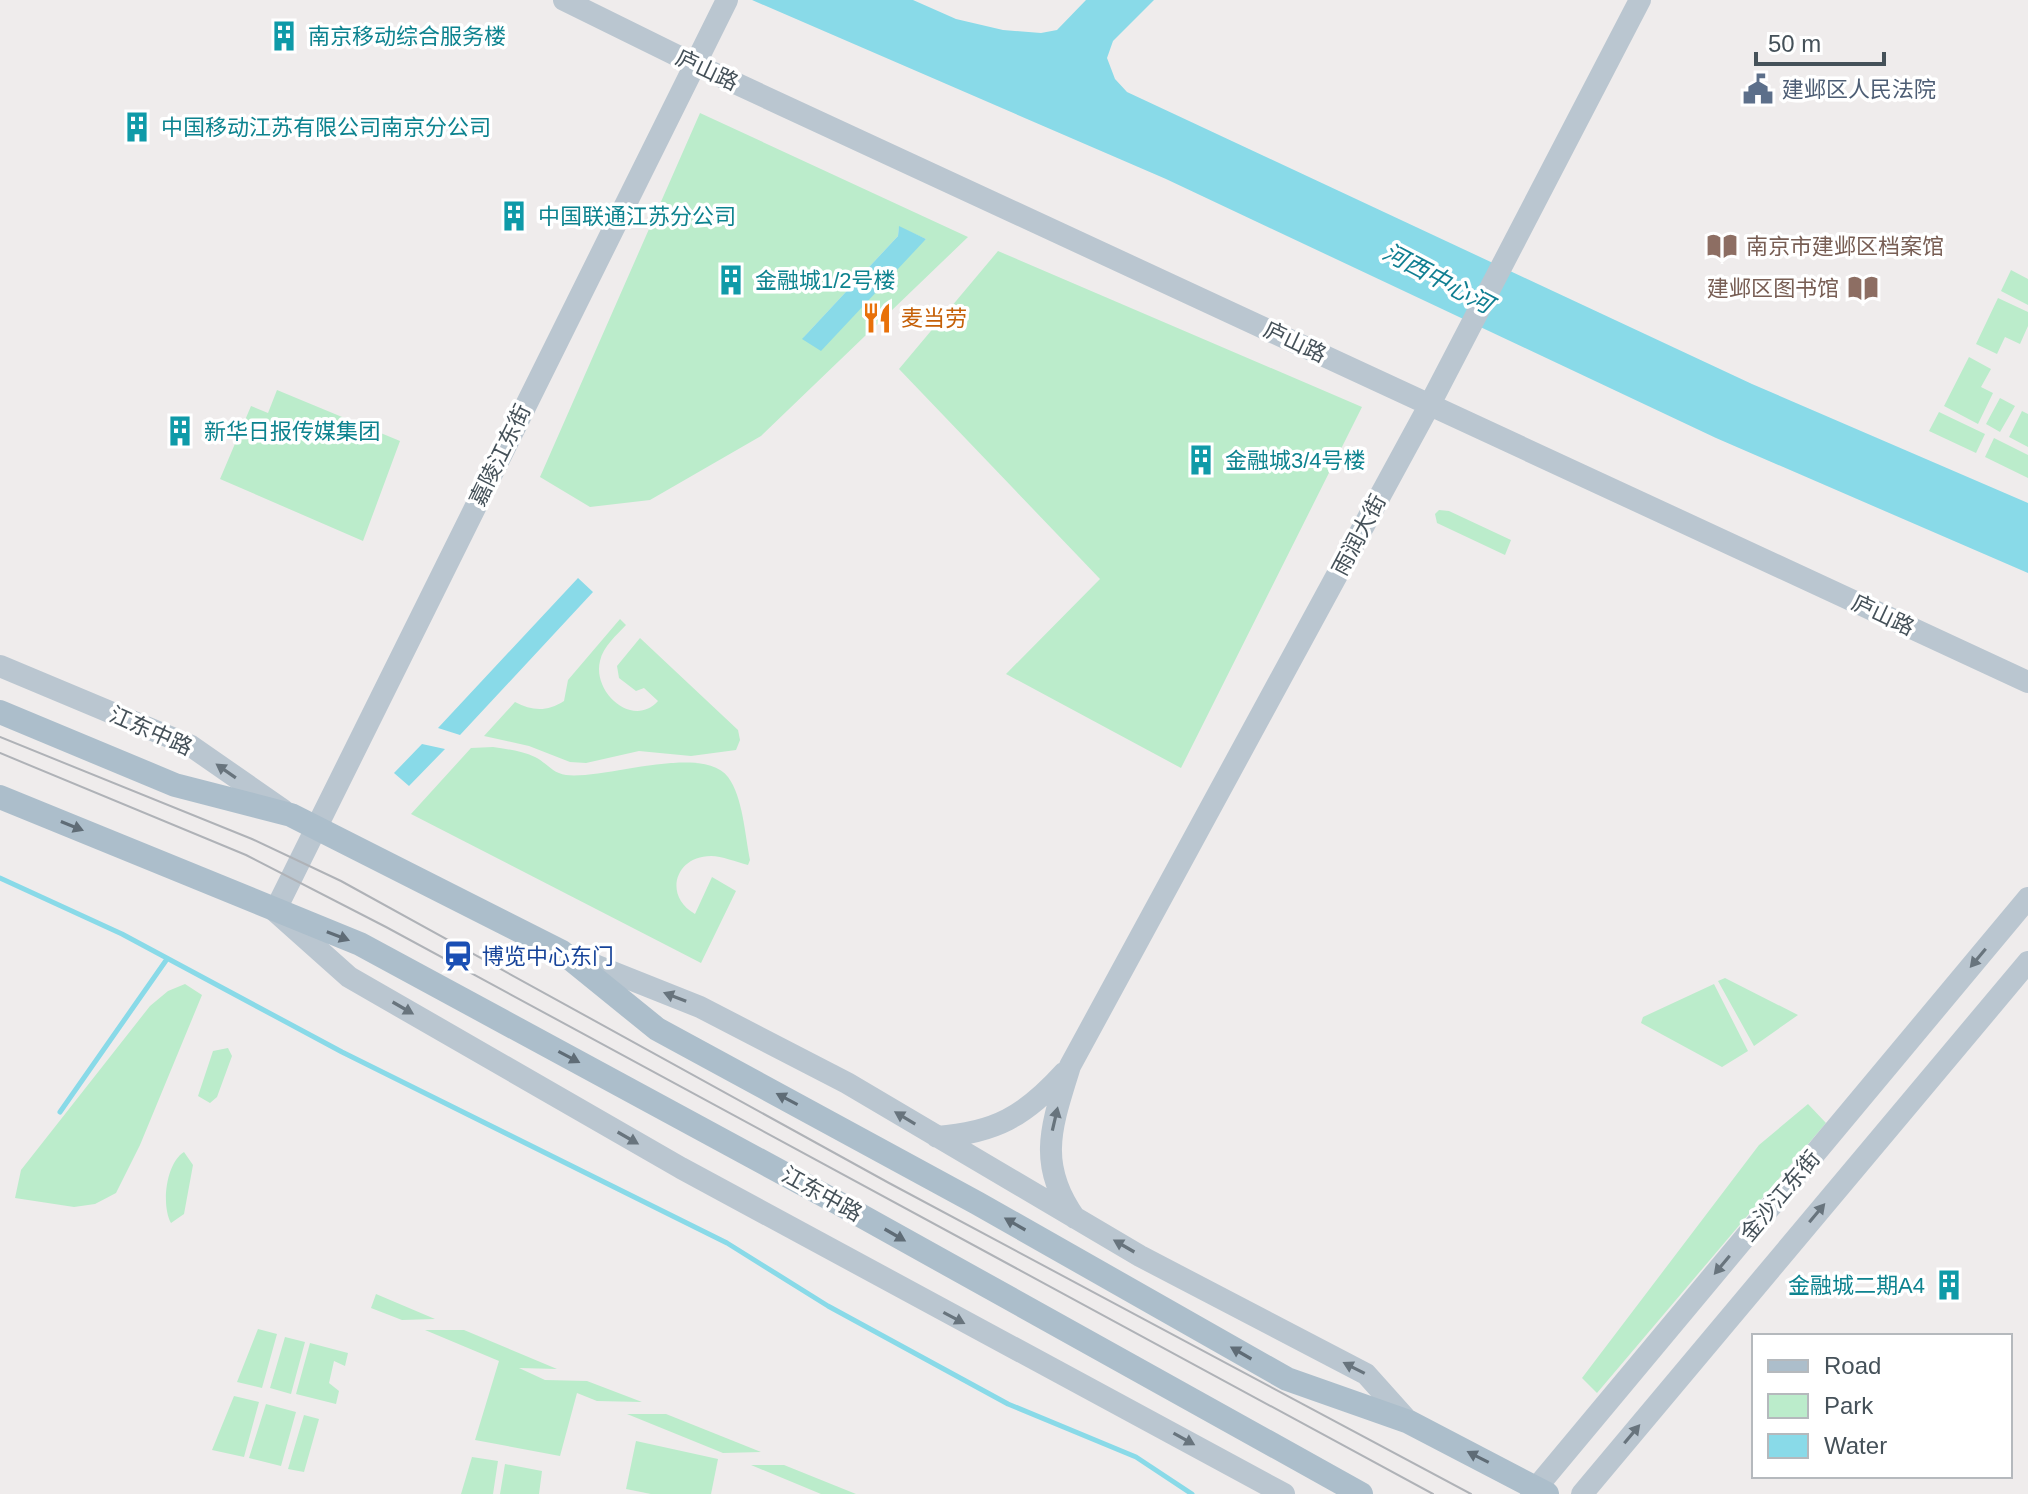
<svg xmlns="http://www.w3.org/2000/svg" width="2028" height="1494" font-family="Helvetica,'Noto Sans SC',sans-serif">
<style>
.green{fill:#bbeccb;fill-rule:evenodd}
.water{fill:#89dae8}
.lines{fill:none;stroke-linecap:round;stroke-linejoin:round}
.stream{stroke:#89dae8;stroke-width:5}
.secondary{stroke:#bac6d0;stroke-width:22}
.primary{stroke:#acbecb;stroke-width:24}
.tram{stroke:#afb2b7;stroke-width:2}
.oneway{fill:#68747d}
.oneway2{fill:#5f6c76}
.labels{text-anchor:middle;dominant-baseline:central;stroke-width:7;stroke-linejoin:round;paint-order:stroke}
.culture-label{font-size:22px;fill:#0d838f;stroke:#fff;text-anchor:start}
.street-label{font-size:22px;fill:#455159;stroke:#fff}
.service-label{font-size:22px;fill:#4e5e75;stroke:#fff;text-anchor:start}
.education-label{font-size:22px;fill:#785e54;stroke:#fff;text-anchor:start}
.food-label{font-size:22px;fill:#c56008;stroke:#fff;text-anchor:start}
.transit-label{font-size:22px;fill:#164399;stroke:#fff;text-anchor:start}
.water-label{font-size:24px;font-style:italic;fill:#117f92;stroke:#fff}
</style>
<rect width="100%" height="100%" fill="#efecec"/>
<path class="green" d="M700,113L968,237L761,436L650,500L590,507L540,477ZM899,227L926,239L803,338L898,236Z
M998,251L1362,407L1181,768L1006,674L1100,579L899,369Z
M2011,270L2028,279V305L2001,291Z
M1998,298L2028,312V326L2020,344L2005,337L1997,354L1976,344Z
M1969,357L1991,369L1981,387L1993,393L1978,424L1944,406Z
M277,390L400,441L363,541L220,479L251,406L268,413Z
M2000,398L2015,406L2000,432L1986,424Z
M2022,411L2028,414V447L2009,437Z
M1939,412L1985,434L1976,453L1929,431Z
M1994,438L2028,455V478L1985,457Z
M1439,510L1449,511L1511,540L1505,555L1437,523L1435,514Z
M620,619L626,625C617,635 603,646 600,661C592,692 633,729 658,701L644,688L636,691L619,678L617,666L640,638L738,730L740,740L736,750L691,756L639,751L586,763L570,762L529,746L484,736L515,702C532,711 547,712 564,701L568,680Z
M493,747C507,749 522,751 535,757C547,763 552,773 566,775C603,780 703,743 728,777C743,797 745,836 750,860L748,865C736,862 722,856 711,856C675,856 663,896 695,914L712,877L736,891L701,963L411,814L471,748Z
M1725,978L1798,1015L1754,1046L1718,981Z
M185,984L202,995L140,1145L116,1193L95,1204L74,1207L15,1198L21,1170L150,1006L168,991Z
M1714,984L1748,1051L1722,1067L1641,1023L1643,1017Z
M228,1048L232,1056L217,1097L210,1103L198,1096L213,1051Z
M1808,1104L1826,1123L1597,1393L1582,1378L1759,1145Z
M184,1152L193,1165L184,1214L171,1223C161,1205 166,1163 184,1152Z
M376,1294L435,1319L402,1320L371,1308Z
M258,1329L277,1334L262,1388L237,1382Z
M425,1330H464L557,1369L519,1368L545,1380L587,1381L642,1402L597,1401L577,1393L560,1456L475,1440L499,1361Z
M285,1337L305,1342L291,1394L270,1388Z
M310,1343L348,1353L345,1366L334,1361L329,1383L339,1391L336,1404L296,1394Z
M234,1396L259,1402L244,1457L212,1450Z
M266,1404L296,1412L281,1466L249,1458Z
M627,1414H666L761,1452L723,1453Z
M304,1415L319,1419L304,1472L288,1469Z
M636,1441L718,1459L711,1494H651L626,1489Z
M472,1457L498,1461L493,1494H461Z
M505,1464L542,1471L539,1494H500Z
M751,1465H784L856,1494H821Z"/>
<path class="water" d="M752,0H913L956,19L1003,30L1041,33L1057,30L1086,0H1154L1113,41L1107,58L1115,79L1127,92L1752,384L2028,503V573L1716,438L1166,179Z
M899,226L926,239L821,351L802,339L898,236Z
M578,578L593,592L460,735L438,728Z
M422,744L445,749L409,786L394,773Z"/>
<g class="lines">
<path class="stream" d="M0,878L122,934L342,1052L727,1243L828,1306L1008,1404L1136,1457L1192,1494
M60,1112L167,959"/>
<path class="secondary" d="M564,0L694,64L2028,682
M727,0L275,911L349,977L681,1168L1284,1494
M0,666L191,746L283,810
M572,956L700,1007L847,1083L1140,1256L1366,1374L1409,1422
M937,1137C995,1133 1025,1116 1064,1073
M1075,1218C1036,1163 1052,1125 1070,1066L1430,404L1640,0
M1531,1494L2028,898
M1582,1494L2028,962"/>
<path class="primary" d="M0,712L175,785L291,815L562,952L657,1029L977,1203L1287,1379L1409,1422L1547,1494
M0,797L360,944L840,1204L1361,1494"/>
<path class="tram" d="M0,737L252,839L341,881L889,1183L1471,1494
M0,753L246,855L386,927L1433,1494"/>
</g>
<defs><path id="oneway-solid" d="M-6-.8H1V-3.2L6.5 0L1 3.2V.8H-6Z" transform="scale(2)"/></defs>
<g class="oneway">
<use href="#oneway-solid" transform="translate(226 771) rotate(-145)"/>
<use href="#oneway-solid" transform="translate(1978 958) rotate(130)"/>
<use href="#oneway-solid" transform="translate(675 997) rotate(-159)"/>
<use href="#oneway-solid" transform="translate(403 1008) rotate(30)"/>
<use href="#oneway-solid" transform="translate(905 1118) rotate(-149)"/>
<use href="#oneway-solid" transform="translate(1055 1119) rotate(-77)"/>
<use href="#oneway-solid" transform="translate(628 1138) rotate(30)"/>
<use href="#oneway-solid" transform="translate(1817 1213) rotate(-50)"/>
<use href="#oneway-solid" transform="translate(1124 1246) rotate(-150)"/>
<use href="#oneway-solid" transform="translate(1722 1265) rotate(130)"/>
<use href="#oneway-solid" transform="translate(954 1318) rotate(28)"/>
<use href="#oneway-solid" transform="translate(1354 1368) rotate(-153)"/>
<use href="#oneway-solid" transform="translate(1632 1434) rotate(-50)"/>
<use href="#oneway-solid" transform="translate(1184 1439) rotate(29)"/>
</g>
<g class="oneway2">
<use href="#oneway-solid" transform="translate(72 826) rotate(22)"/>
<use href="#oneway-solid" transform="translate(338 936) rotate(21)"/>
<use href="#oneway-solid" transform="translate(569 1057) rotate(28)"/>
<use href="#oneway-solid" transform="translate(787 1099) rotate(-152)"/>
<use href="#oneway-solid" transform="translate(1015 1224) rotate(-150)"/>
<use href="#oneway-solid" transform="translate(895 1235) rotate(30)"/>
<use href="#oneway-solid" transform="translate(1241 1353) rotate(-150)"/>
<use href="#oneway-solid" transform="translate(1478 1457) rotate(-153)"/>
</g>
<defs>
<g id="building-bare" transform="scale(2.4)"><path d="M-4-6H4V6H1V3H-1V6H-4ZM-2.5-4.3h1.7v1.8h-1.7ZM.8-4.3h1.7v1.8H.8ZM-2.5-1h1.7V.8h-1.7ZM.8-1h1.7V.8H.8Z" fill="#0f9aa8" stroke="#fff" stroke-width="2.5" paint-order="stroke"/></g>
<g id="civic-bare" transform="scale(2.4)"><path d="M-.6-6.5H3V-4.5H.6V-3L4-1V1h2V6H-6V1h2V-1L-.6-3ZM-1.2 2.5V6h2.4V2.5Z" fill="#5c6f8a" stroke="#fff" stroke-width="2.5" paint-order="stroke"/></g>
<g id="library-bare" transform="scale(2.4)"><path d="M-6-4Q-3-5.5-.7-3.5V5Q-3 3-6 4ZM6-4Q3-5.5 .7-3.5V5Q3 3 6 4Z" fill="#8d6e63" stroke="#fff" stroke-width="2.5" paint-order="stroke"/></g>
<g id="restaurant-bare" transform="scale(2.4)"><path d="M-5-6h1v4h1v-4h1v4h1v-4h1v5L-1.5 .5V6h-2V.5L-5-1ZM5-6V6H3V1.5H1.5Q1.5-4 5-6Z" fill="#e8710a" stroke="#fff" stroke-width="2.5" paint-order="stroke"/></g>
<g id="station-bare" transform="scale(2.4)"><path d="M-3-6H3Q5-6 5-4V2Q5 4 3 4L4.5 6H3L1.5 4h-3L-3 6H-4.5L-3 4Q-5 4-5 2V-4Q-5-6-3-6ZM-3.5-4v3h7v-3ZM-3.5 1v1.5H-2V1ZM2 1v1.5H3.5V1Z" fill="#1a4fb4" stroke="#fff" stroke-width="2.5" paint-order="stroke"/></g>
</defs>
<g fill-rule="evenodd">
<use href="#building-bare" x="284" y="36"/>
<use href="#civic-bare" x="1758" y="89"/>
<use href="#building-bare" x="137" y="127"/>
<use href="#building-bare" x="514" y="216"/>
<use href="#library-bare" x="1722" y="246"/>
<use href="#building-bare" x="731" y="280"/>
<use href="#library-bare" x="1863" y="288"/>
<use href="#restaurant-bare" x="877" y="318"/>
<use href="#building-bare" x="180" y="431"/>
<use href="#building-bare" x="1201" y="460"/>
<use href="#station-bare" x="458" y="956"/>
<use href="#building-bare" x="1949" y="1285"/>
</g>
<g class="labels">
<g class="culture-label">
<text x="308" y="36">南京移动综合服务楼</text>
<text x="161" y="127">中国移动江苏有限公司南京分公司</text>
<text x="538" y="216">中国联通江苏分公司</text>
<text x="755" y="280">金融城1/2号楼</text>
<text x="204" y="431">新华日报传媒集团</text>
<text x="1225" y="460">金融城3/4号楼</text>
<text x="1925" y="1285" text-anchor="end">金融城二期A4</text>
</g>
<g class="street-label">
<text transform="translate(707 70) rotate(25)">庐山路</text>
<text transform="translate(1295 342) rotate(25)">庐山路</text>
<text transform="translate(500 455) rotate(-64)">嘉陵江东街</text>
<text transform="translate(1359 535) rotate(-62)">雨润大街</text>
<text transform="translate(1883 615) rotate(25)">庐山路</text>
<text transform="translate(151 731) rotate(24)">江东中路</text>
<text transform="translate(822 1194) rotate(29)">江东中路</text>
<text transform="translate(1780 1196) rotate(-50)">金沙江东街</text>
</g>
<g class="service-label">
<text x="1782" y="89">建邺区人民法院</text>
</g>
<g class="education-label">
<text x="1746" y="246">南京市建邺区档案馆</text>
<text x="1839" y="288" text-anchor="end">建邺区图书馆</text>
</g>
<g class="food-label">
<text x="901" y="318">麦当劳</text>
</g>
<g class="transit-label">
<text x="482" y="956">博览中心东门</text>
</g>
<g class="water-label">
<text transform="translate(1438 278) rotate(28)">河西中心河</text>
</g>
</g>
<rect x="1752" y="1334" width="260" height="144" fill="#ffffff" stroke="#b5b9bd" stroke-width="2"/>
<rect x="1768" y="1360" width="40" height="12" fill="#acbecb" stroke="#b5b9bd" stroke-width="2"/>
<text x="1824" y="1374" font-size="24" fill="#455159">Road</text>
<rect x="1768" y="1394" width="40" height="24" fill="#bbeccb" stroke="#b5b9bd" stroke-width="2"/>
<text x="1824" y="1414" font-size="24" fill="#455159">Park</text>
<rect x="1768" y="1434" width="40" height="24" fill="#89dae8" stroke="#b5b9bd" stroke-width="2"/>
<text x="1824" y="1454" font-size="24" fill="#455159">Water</text>
<path d="M1756 52v12h128v-12" fill="none" stroke="#455159" stroke-width="4"/>
<text x="1768" y="52" font-size="24" fill="#455159" stroke="#ffffff" stroke-width="6" paint-order="stroke">50 m</text>
</svg>
